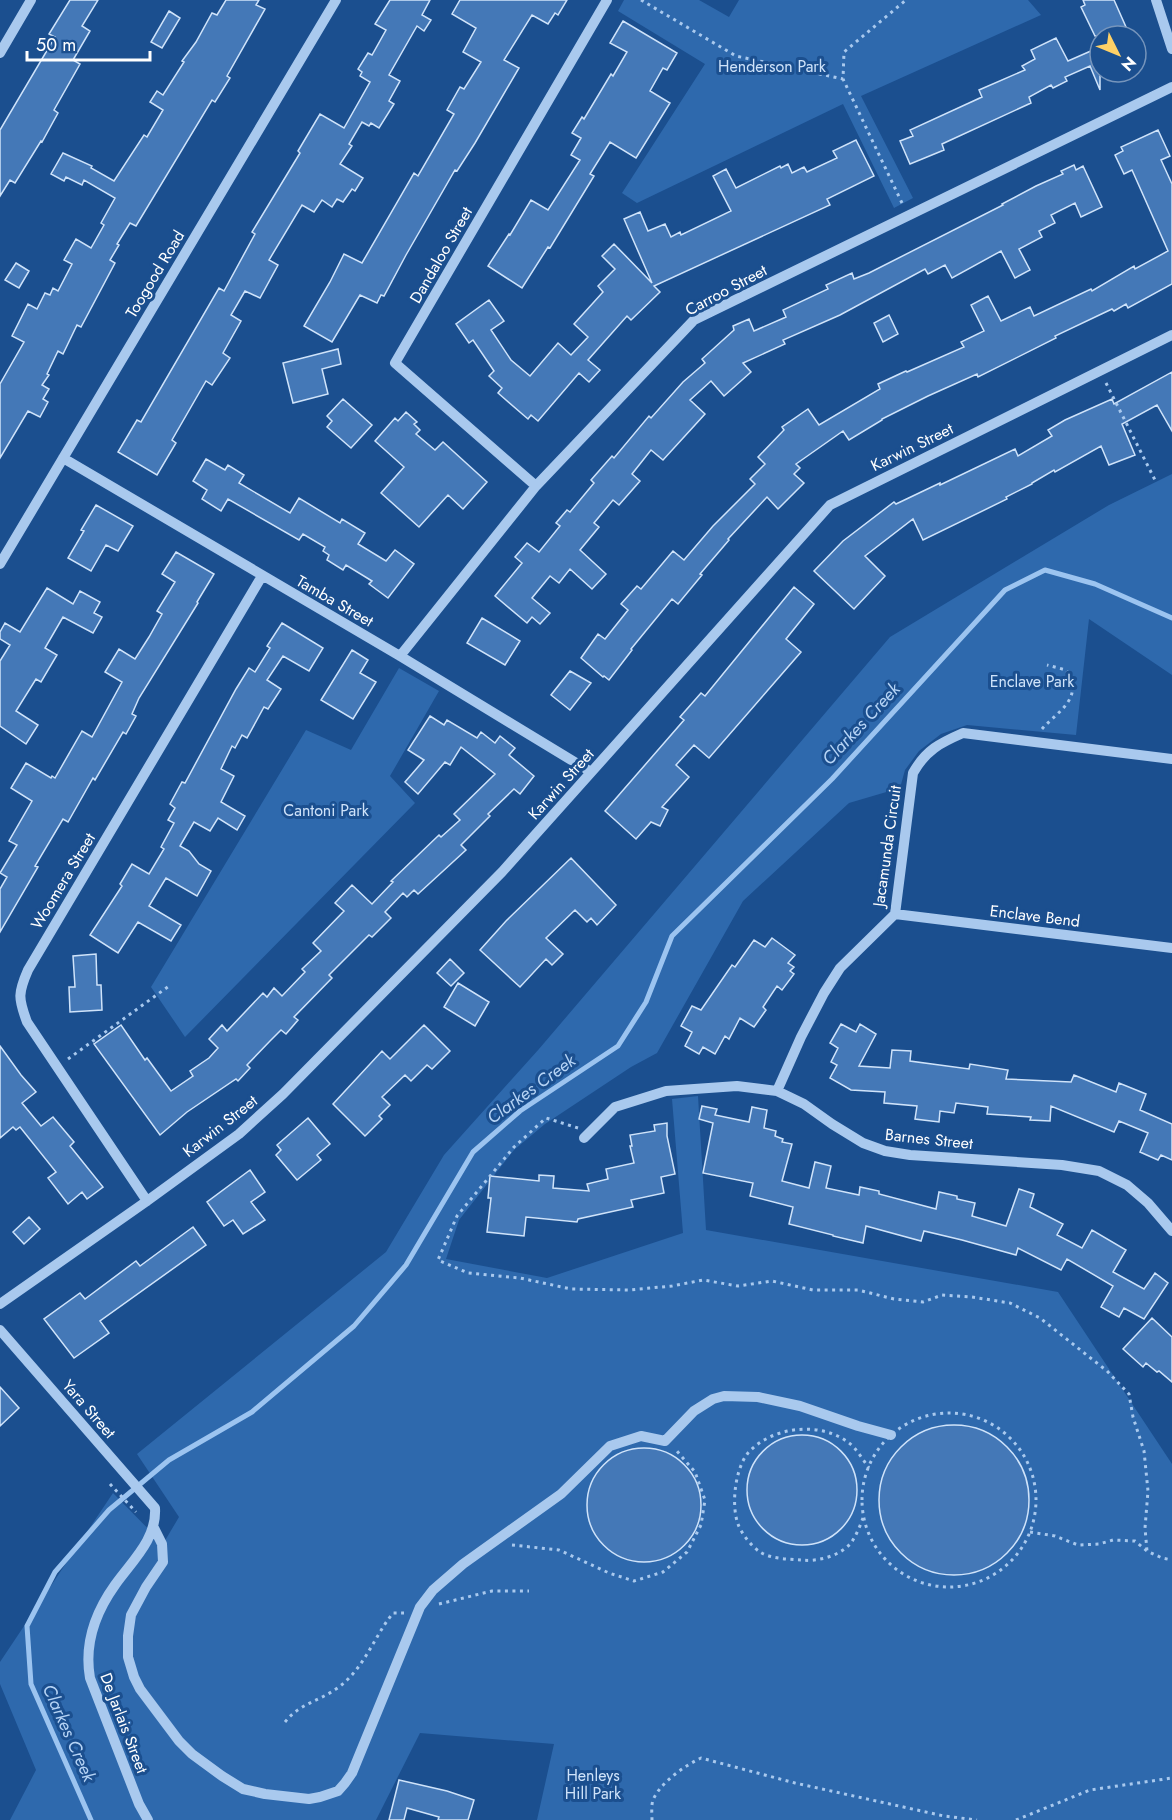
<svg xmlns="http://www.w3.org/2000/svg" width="1172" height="1820" font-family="Jost,sans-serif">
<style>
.green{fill:#2e69ad}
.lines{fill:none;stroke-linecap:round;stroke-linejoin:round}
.stream{stroke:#9cc4f0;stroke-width:5}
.building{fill:#4478b7;stroke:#cfe3fa;stroke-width:1.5}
.path{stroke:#a9c9ee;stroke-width:3;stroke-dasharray:3 4.5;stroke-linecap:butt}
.minor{stroke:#a9c9ee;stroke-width:10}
.labels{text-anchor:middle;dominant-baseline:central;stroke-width:6;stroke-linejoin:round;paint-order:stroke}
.park-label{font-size:16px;fill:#cfe3fa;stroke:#1b4f8f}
.street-label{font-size:16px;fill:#fff;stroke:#1b4f8f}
.water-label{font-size:18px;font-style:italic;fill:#b5d3f5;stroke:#1b4f8f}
</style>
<rect width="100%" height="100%" fill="#1b4f8f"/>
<path class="green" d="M624,0H699L729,17L739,0H1028L1041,15L861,96L913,198L894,208L843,104L637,203L622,193L705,64L618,11Z
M1172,474V675L1089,619L1076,735L967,725L941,734L919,751L905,770L900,788L849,803L743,901L657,1053L631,1067L545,1124L514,1150L459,1220L446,1259L547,1278L683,1233L672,1099L698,1096L706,1230L1058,1292L1172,1464V1820H537L554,1744L420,1733L376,1820H10L36,1770L0,1684V1662L113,1493L163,1544L179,1517L137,1454L386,1252L444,1155L539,1049L890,637L1109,505Z
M399,668L439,691L390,776L415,803L185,1037L151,987L306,730L351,750Z"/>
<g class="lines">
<path class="stream" d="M91,1820L31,1684L27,1626L55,1572L109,1510L169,1460L252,1412L354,1326L406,1265L473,1152L520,1111L618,1046L646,1002L672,936L832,779L1005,590L1045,570L1095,584L1172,618"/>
</g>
<path class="building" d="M70,0H98L82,26L90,31L73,60L80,64L54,110L58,113L42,142L41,141L15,183L10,180L0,196V130L55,37L49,34Z
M226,0H259L256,5L265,9L227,76L230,78L215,102L212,100L136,226L130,223L117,244L119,245L110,260L115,263L81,327L77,325L63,354L58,351L47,374L49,375L42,385L49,389L43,399L48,402L40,417L28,411L0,458V384L24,342L12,336L28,304L37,309L45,293L50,295L53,288L58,291L72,264L64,260L76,239L91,248L104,225L101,223L115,198L84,180L82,185L66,177L64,181L51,174L63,153L92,166L91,168L114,181L144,135L147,137L163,110L150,102L157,91L163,95L184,62L182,61L196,42L212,13L217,15Z
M390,0H430L422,15L431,20L424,31L417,26L389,75L400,81L389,101L394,104L379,128L371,123L369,126L362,122L349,144L352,146L340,164L363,178L355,191L352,189L343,202L337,199L332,207L322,200L314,212L302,205L269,260L278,265L260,298L245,291L231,315L241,321L223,353L230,358L212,385L206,381L172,440L176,443L157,475L118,452L137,420L141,422L219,288L224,291L255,234L252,232L300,153L298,151L320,114L344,128L370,82L360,76L362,72L358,69L368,53L372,55L386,30L375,24Z
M460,0H567L558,15L555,13L548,24L532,15L504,60L519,68L475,143L457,171L455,170L406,255L384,296L381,295L377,303L360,295L332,342L304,326L330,282L344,254L362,263L414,173L418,176L454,114L447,110L460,87L464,89L481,62L463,52L476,28L452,14Z
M1083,0H1114L1130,36H1095L1081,7L1085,5Z
M169,11L180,18L162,48L151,42Z
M623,21L677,53L667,70L663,68L650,91L670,103L636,158L610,142L590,174L594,176L550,248L548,247L522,288L488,266L509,234L510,235L531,200L548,210L580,160L571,155L581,138L572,133L582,117L584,119L611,74L613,76L627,52L610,43Z
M1056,38L1068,61L1100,47V90L1090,66L1065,77L1067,81L1053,88L1051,85L1029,97L1031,103L942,144L944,150L910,164L900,141L913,136L910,130L982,97L979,90L1025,70L1022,66L1035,59L1031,50Z
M1158,130L1170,156L1161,160L1172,184V284L1128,308L1126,304L1114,311L1112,309L1055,336L1056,338L978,377L977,374L928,396L882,419V420L849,440L843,431L796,464L800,468L794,474L804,483L778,509L767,497L728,539L729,540L700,574L702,575L678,604L672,599L631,649L632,650L609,680L604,676L603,677L581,658L598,634L605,639L628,610L621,604L637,586L641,589L673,551L684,560L713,526L755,484L750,479L765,464L758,457L784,430L782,427L808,409L819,425L880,389L878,384L906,371L907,372L964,347L961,342L984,331L971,305L988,296L1001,321L1030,307L1034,316L1091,289L1092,291L1134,266L1135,269L1168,251L1132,170L1124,174L1115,155L1123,151L1121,147Z
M856,140L874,176L827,199L830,205L654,286L660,292L631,320L627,316L588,360L600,370L589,382L579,373L538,421L531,415L528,419L498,393L502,388L489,376L494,371L473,340L469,343L456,324L489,300L504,321L491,330L511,360L530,376L558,343L571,355L588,337L574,324L603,292L598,286L615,269L602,256L614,244L652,283L624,219L640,212L648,231L665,224L671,237L680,232L681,235L731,211L713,176L726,169L736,188L780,166L781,168L788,164L792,173L804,167L807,172L837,158L833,151Z
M1074,165L1076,170L1083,166L1102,207L1081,217L1075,203L1051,215L1055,223L1039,231L1042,237L1019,249L1030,270L1015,278L1001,251L952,278L945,265L928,274L925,269L840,315L783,340L785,344L743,363L751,372L724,396L711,381L690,400L705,414L663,460L651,450L632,474L640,481L619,505L613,500L594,523L599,527L580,550L606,574L592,589L570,569L559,583L550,576L532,598L550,613L540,624L532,617L527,623L495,596L522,563L515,557L527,543L539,552L560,526L556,523L567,510L570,512L594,483L591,480L612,456L614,458L649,416L651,418L683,382L705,363L702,359L734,330L733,326L749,319L754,331L786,317L783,310L828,289L826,285L852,273L854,279L869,273L1003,205L1002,204L1036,186L1063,174L1061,171Z
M16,263L29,271L19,288L5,280Z
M889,315L898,334L883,342L874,323Z
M338,349L341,364L322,369L328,394L293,403L283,363Z
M1172,372V431L1157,405L1122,424L1135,455L1109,465L1101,446L1055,472L1054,470L1032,483V484L1006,497L1007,499L923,540L913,519L865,556L885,576L854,609L814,571L843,541L894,502L896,504L940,483V485L1015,449L1018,456L1052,436L1048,430L1065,420L1112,399L1114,404Z
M343,399L372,425L351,448L327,427L332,421L327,416Z
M406,412L417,422L414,424L420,430L416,434L435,450L443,442L487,482L463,509L448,495L419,527L381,493L404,467L375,441L395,418L398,421Z
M206,459L225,470L228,465L244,475L239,483L290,513L299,498L340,523L342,519L365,533L358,544L386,561L395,550L414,564L388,598L369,584L372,581L346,565L343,570L327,560L329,555L323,551L325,547L303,534L299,540L228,499L221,511L202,499L207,490L193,481Z
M96,505L133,526L118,551L106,545L91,571L68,558L84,531L81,530Z
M176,552L214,574L197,602L198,603L139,698L132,714L136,716L126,734L123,732L95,780L93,778L68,822L63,819L35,866L38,867L0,932V889L7,877L0,873L17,845L9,841L32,801L11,788L26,763L51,778L52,776L55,778L82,731L92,737L122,682L105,672L119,649L135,659L149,637L162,614L157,611L175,582L162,574Z
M794,587L814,604L786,639L801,652L709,758L694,745L676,765L689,777L662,807L668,810L660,826L651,822L636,839L605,811L684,720L680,717L701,693L705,696Z
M47,588L73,604L80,591L100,602L94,613L102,617L93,633L63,617L45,648L57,655L41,682L36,679L16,711L38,725L26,744L0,726V661L10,645L0,639V632L5,623L20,632Z
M482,618L520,641L505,665L467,643Z
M282,623L323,648L309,671L283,656L267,680L281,689L268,709L264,707L247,738L242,735L235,748L232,746L221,769L234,776L221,802L245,816L237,830L218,818L210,831L194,822L180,846L189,851L199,864L211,871L197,896L166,878L149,906L181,925L171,941L138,922L118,953L90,935L122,886L120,884L132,864L149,874L164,849L161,847L174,823L168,820L175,808L170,804L182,782L185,783L236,689L249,668L255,672L270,648L267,646Z
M352,650L368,660L360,673L376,682L353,719L321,700Z
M570,671L591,683L570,710L551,695Z
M430,716L444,725L447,720L477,738L481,732L495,743L500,736L515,748L509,755L534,776L520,794L514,789L488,814L490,816L461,845L466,850L418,894L414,890L407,897L403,893L385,912L391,918L372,937L369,935L329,975L332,978L294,1017L298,1020L286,1034L281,1030L270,1041L247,1065L250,1068L238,1081L236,1079L187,1112L160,1135L94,1044L121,1025L145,1060L147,1058L171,1091L193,1076L190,1071L209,1058L218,1048L209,1039L222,1025L227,1031L263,993L267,997L274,988L282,996L305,972L302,969L321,951L313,943L344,911L335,903L352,885L372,904L393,882L391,881L439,835L441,837L460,820L454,814L495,774L461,747L450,765L445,762L418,794L405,782L424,760L408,750Z
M571,858L616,905L597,925L591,918L587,922L575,910L546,938L563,954L552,965L546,959L520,987L480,950L506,921Z
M772,938L795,955L788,963L794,967L790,971L794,974L782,990L777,986L763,1007L766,1010L754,1027L740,1018L729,1039L725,1036L715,1054L703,1047L699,1054L685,1046L692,1032L681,1026L692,1006L701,1010L732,965L735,967L754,940L765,947Z
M96,954L97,985H101L102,1010L70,1012L69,987H75L73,956Z
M450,959L464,973L451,986L437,973Z
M458,983L489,1002L475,1026L444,1007Z
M841,1024L856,1032L860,1024L876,1034L859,1066L890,1068L892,1050L911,1051L910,1061L969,1069L970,1064L1008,1070L1006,1079L1071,1082L1074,1075L1116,1092L1119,1083L1146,1094L1140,1110L1172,1124V1160L1161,1155L1158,1160L1140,1152L1148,1133L1119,1121L1114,1132L1051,1106L1050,1121L1030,1120L1031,1117L987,1114L988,1107L956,1103L954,1113L940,1111L939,1122L915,1119L917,1106L884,1103L885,1092L851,1090L830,1078L837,1065L831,1062L838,1048L830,1043Z
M424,1025L450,1051L432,1069L427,1065L411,1081L405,1075L382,1097L390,1105L379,1116L382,1119L365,1136L333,1104L382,1051L390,1059Z
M0,1046L21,1075L36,1092L22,1103L41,1126L53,1117L74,1142L70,1146L103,1187L87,1199L82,1192L68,1204L48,1178L56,1172L20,1127L16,1130L13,1127L0,1138Z
M702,1106L717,1109L715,1115L749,1122L752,1107L767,1110L764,1128L776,1131L775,1136L783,1139L782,1142L792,1144L782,1181L809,1188L815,1162L831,1166L826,1188L859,1195L860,1187L879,1191V1194L936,1209L939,1192L957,1196V1199L975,1203L972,1216L1006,1226L1019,1189L1034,1194L1030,1207L1063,1224L1057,1235L1082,1248L1092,1230L1126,1250L1113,1272L1144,1289L1155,1273L1168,1283L1144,1319L1124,1308L1119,1317L1101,1307L1113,1286L1067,1259L1061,1270L1018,1248L1016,1255L962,1240L924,1231L921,1241L866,1226L863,1243L833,1236V1235L789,1224L793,1207L750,1196L753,1183L703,1173L713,1123L699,1119Z
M308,1118L330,1144L317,1155L321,1160L297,1180L276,1155L281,1150L277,1145Z
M667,1123V1136L675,1174L661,1177L664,1193L631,1200L633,1207L578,1219L577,1222L526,1217L524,1236L487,1232L491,1198H488L490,1176L539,1181V1175L554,1176L553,1188L589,1191L587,1184L608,1179L606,1169L634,1163L630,1146H632L630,1135L655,1131L654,1125Z
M250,1170L265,1192L251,1202L265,1220L243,1234L233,1220L224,1226L207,1202Z
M29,1217L40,1229L24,1244L13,1232Z
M193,1227L206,1245L100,1321L109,1333L74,1358L44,1319L80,1293L85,1299L136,1261L140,1266Z
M1152,1318L1172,1337V1382L1159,1371L1157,1372L1146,1363L1143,1367L1123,1349Z
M0,1387L19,1408L0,1426Z
M879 1500a75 75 0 1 1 150 0a75 75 0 1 1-150 0Z
M747 1490a55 55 0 1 1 110 0a55 55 0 1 1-110 0Z
M587 1505a57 57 0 1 1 114 0a57 57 0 1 1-114 0Z
M399,1780L447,1791L474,1800L468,1820H438L439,1817L407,1808L404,1820H389Z"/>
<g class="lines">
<path class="path" d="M641,0L736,56L843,79
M902,203L843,79L844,52L906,0
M1106,383L1156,482
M1042,729C1058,711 1085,698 1066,670L1047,665
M68,1059L169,986
M578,1128L546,1118L514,1147L457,1216L438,1260L468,1273L520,1278L571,1289L629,1290L672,1286L703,1280L738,1286L772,1281L813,1290H858L894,1299L923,1302L942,1295L972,1297L1010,1303L1040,1318L1107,1371L1129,1394L1133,1417L1144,1451L1148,1491L1145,1528L1147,1551
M862 1500a87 87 0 1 1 174 0a87 87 0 1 1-174 0Z
M110,1484L136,1512
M863,1518C860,1526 856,1536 851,1543C840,1556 817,1562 801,1560C788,1559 771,1559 760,1552C752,1547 741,1533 738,1524C731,1505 735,1469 748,1453C772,1426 821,1421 849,1443C857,1449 863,1460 869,1468
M1030,1532L1055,1536L1078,1545L1099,1544L1113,1540L1135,1541L1147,1551L1162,1558L1172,1560
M512,1545L559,1550L609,1573L634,1581L663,1572L687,1552L701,1525L705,1500L695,1472L676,1450
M439,1604L492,1591H529
M285,1722C299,1704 319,1701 336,1689C364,1670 373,1638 393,1613H404
M652,1820C652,1814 651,1806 653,1800C660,1783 684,1766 701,1758L795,1783L944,1816L977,1820
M1016,1820L1090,1790L1172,1778"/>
<path class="minor" d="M1156,0L1172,49
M0,53L31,0
M63,458L400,656L591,772
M536,486L395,363L607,0
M0,564L336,0
M400,656L536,486L694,320L1172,87
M895,914L1172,948
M777,1091L801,1037L824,993L840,968L895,914L913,773C926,750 940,743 963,733L1172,759
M584,1138L615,1107L666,1091L737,1086L777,1091L804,1104L832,1124L863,1143L885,1151L910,1155L1062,1165L1099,1171L1127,1185L1148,1203L1172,1231
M147,1201L27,1022C18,998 18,993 28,970L262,576
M0,1304L147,1201L239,1134L283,1094L502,872L830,505L1172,335
M0,1330L155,1508C157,1539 132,1561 115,1585C95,1613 84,1644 90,1678L139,1804L148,1820
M154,1528L162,1544L163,1562L146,1587L131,1615L128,1636V1657L134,1677L140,1689L179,1741L192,1754L222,1776L243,1789L265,1794L309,1799L320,1797L338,1791L345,1783L352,1773L420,1607L433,1590L463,1564L561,1494L610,1446L641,1436L665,1441L694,1411L713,1399L724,1396L758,1397L800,1406L858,1426L891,1435"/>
</g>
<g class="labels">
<g class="park-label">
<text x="772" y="66">Henderson Park</text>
<text x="1032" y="681">Enclave Park</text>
<text x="326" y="810">Cantoni Park</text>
<text x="593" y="1775">Henleys<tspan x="593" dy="18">Hill Park</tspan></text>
</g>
<g class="street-label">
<text transform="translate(441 255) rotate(-60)">Dandaloo Street</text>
<text transform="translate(155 274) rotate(-59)">Toogood Road</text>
<text transform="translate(726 290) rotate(-28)">Carroo Street</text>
<text transform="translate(912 447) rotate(-26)">Karwin Street</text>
<text transform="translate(335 601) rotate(30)">Tamba Street</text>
<text transform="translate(561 784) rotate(-48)">Karwin Street</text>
<text transform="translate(887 846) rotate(-82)">Jacamunda Circuit</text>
<text transform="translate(63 881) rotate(-59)">Woomera Street</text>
<text transform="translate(1035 916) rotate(7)">Enclave Bend</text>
<text transform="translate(220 1126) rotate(-38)">Karwin Street</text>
<text transform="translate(929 1139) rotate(6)">Barnes Street</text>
<text transform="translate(89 1409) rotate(49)">Yara Street</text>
<text transform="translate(124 1723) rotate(69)">De Jarlais Street</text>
</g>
<g class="water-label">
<text transform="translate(861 724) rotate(-47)">Clarkes Creek</text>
<text transform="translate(531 1089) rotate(-36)">Clarkes Creek</text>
<text transform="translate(69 1733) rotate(66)">Clarkes Creek</text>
</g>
</g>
<g transform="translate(1118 54) rotate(133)"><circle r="28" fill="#1b4f8f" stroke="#7695bc" stroke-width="1.5"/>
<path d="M0-4.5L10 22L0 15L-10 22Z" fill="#ffd166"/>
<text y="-9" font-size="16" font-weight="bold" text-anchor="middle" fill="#ffffff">N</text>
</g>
<path d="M27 51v9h123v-9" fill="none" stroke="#ffffff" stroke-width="3"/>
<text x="36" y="51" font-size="18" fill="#ffffff" stroke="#1b4f8f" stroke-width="4.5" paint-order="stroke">50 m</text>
</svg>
